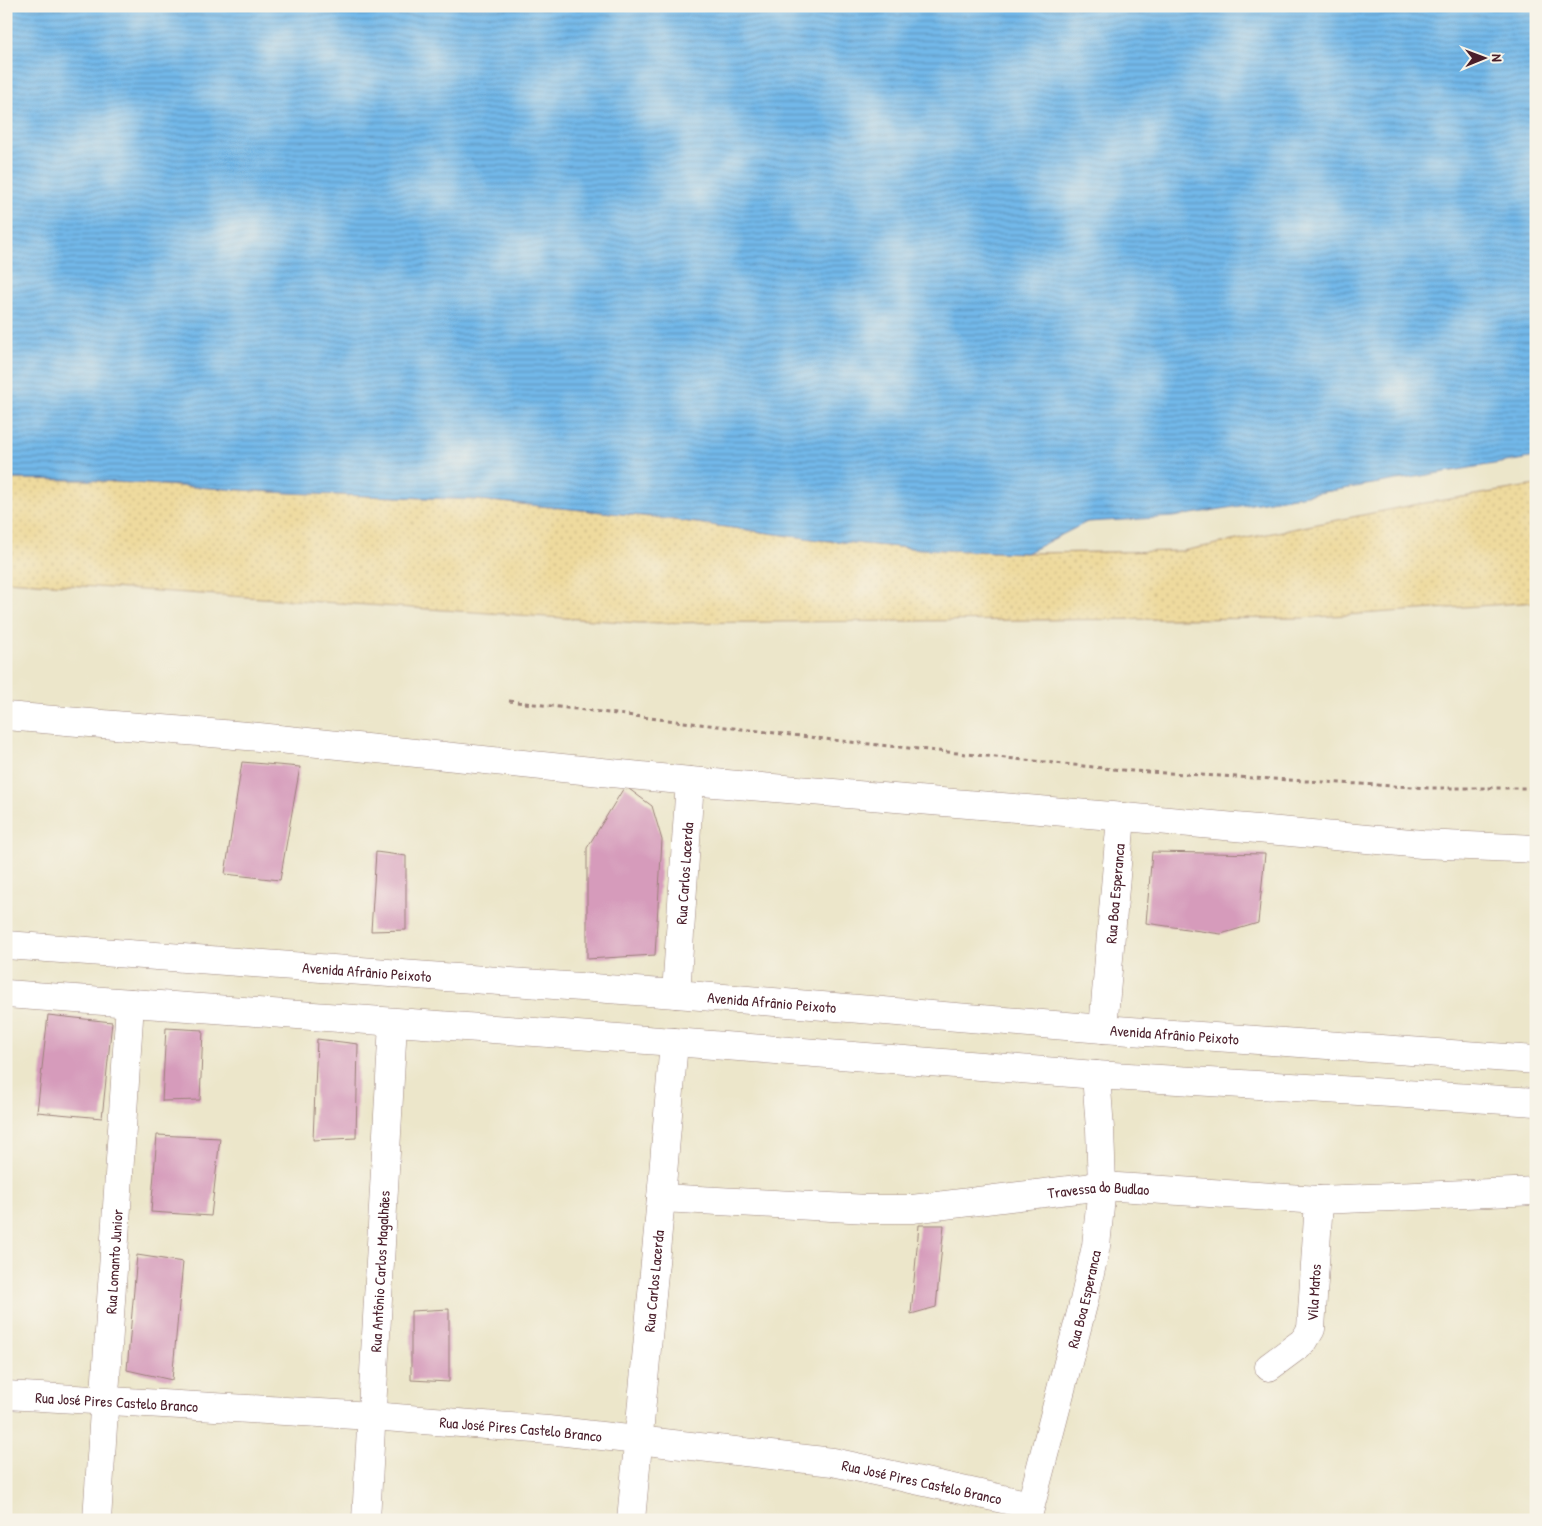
<svg xmlns="http://www.w3.org/2000/svg" width="1542" height="1526" font-family="'Patrick Hand',sans-serif">
<style>
.sand{fill:url(#sand-dots);stroke:#9c7c64}
.water{fill:url(#water-rules);stroke:#5e6c8a}
.building{fill:#d69bbb}
.lines{fill:none;stroke-linecap:round;stroke-linejoin:round}
.street-casing{stroke:#9b827a;stroke-width:29}
.primary-casing{stroke:#9b827a;stroke-width:29}
.path{stroke:#9b827a;stroke-width:3;stroke-dasharray:4 4;stroke-linecap:butt}
.street{stroke:#fff;stroke-width:28}
.primary{stroke:#fff;stroke-width:28}
.labels{text-anchor:middle;dominant-baseline:central;stroke-width:4.5;stroke-linejoin:round;paint-order:stroke}
.street-label{font-size:15px;fill:#4a1f2b;stroke:#f7f3e8}
</style>
<defs>
<pattern id="sand-dots" width="8" height="8" patternUnits="userSpaceOnUse" patternTransform="scale(1.25)"><rect width="8" height="8" fill="#eeda9e"/><path d="M2 2h.1M6 6h.1" fill="none" stroke="#cebb88" stroke-width="1.8" stroke-linecap="round"/></pattern>
<pattern id="water-rules" width="6" height="5" patternUnits="userSpaceOnUse" patternTransform="scale(1.25)"><rect width="6" height="5" fill="#72b8e9"/><path d="M0 2.5h6" fill="none" stroke="#6095bd"/></pattern>
</defs>
<rect width="100%" height="100%" fill="#f7f3e8"/>
<filter id="ink" filterUnits="userSpaceOnUse"><feTurbulence type="fractalNoise" baseFrequency=".02" numOctaves="2"/><feDisplacementMap in="SourceGraphic" scale="10" xChannelSelector="R" yChannelSelector="G"/><feConvolveMatrix kernelMatrix="1 2 1 2 8 2 1 2 1" color-interpolation-filters="sRGB"/></filter>
<filter id="wash" filterUnits="userSpaceOnUse"><feTurbulence type="fractalNoise" baseFrequency=".0096" numOctaves="4" result="noise"/><feDisplacementMap in="SourceGraphic" scale="20" xChannelSelector="R" yChannelSelector="G"/><feGaussianBlur stdDeviation="1.12" result="paint"/><feColorMatrix in="noise" values="0 0 0 0 0 0 0 0 0 0 0 0 0 0 0 0 0 1.4 0 .05"/><feComposite in="paint" operator="in"/></filter>
<g filter="url(#wash)">
<rect width="100%" height="100%" fill="#ece6ca"/>
<path class="sand" d="M6,479L86,480L289,493L480,500L653,517L820,540L921,549L1026,553L1182,551L1413,505L1536,485V602L1302,618L639,623L6,581Z"/>
<path class="water" d="M6,6H1536V457L1173,517L1087,522L1026,553L921,549L820,540L653,517L480,500L289,493L86,480L6,479Z"/>
<g id="blocks">
<path class="building" d="M242,762L300,767L280,880L225,874Z
M625,786L652,806L662,840L655,955L587,959V848Z
M376,852L406,856V930L371,931Z
M1152,852L1265,854L1258,923L1221,934L1146,923Z
M48,1015L112,1022L102,1118L37,1112Z
M166,1028L203,1030L200,1100L162,1101Z
M317,1039L358,1044L356,1138L313,1140Z
M157,1135L220,1138L211,1216L151,1212Z
M919,1225H944L936,1307L911,1314Z
M137,1255L183,1262L172,1380L127,1370Z
M449,1309V1382L411,1380V1311Z"/>
</g>
</g>
<g filter="url(#ink)">
<use href="#blocks" fill-opacity="0" stroke="#9b827a" stroke-width="1"/>
<g class="lines">
<g class="street-casing">
<g id="street">
<path d="M6,716L259,737L690,781L1136,818L1422,844L1536,849"/>
<path id="s1" d="M676,994L690,781"/>
<path id="s2" d="M1103,1029L1121,817"/>
<path id="s3" d="M661,1198L868,1209H912L1102,1186L1319,1200L1536,1191"/>
<path id="s4" d="M1269,1367L1304,1341L1311,1329L1319,1200"/>
<path id="s5" d="M6,1395L372,1416L548,1430L833,1462L1030,1505"/>
<path id="s6" d="M97,1520L130,1003"/>
<path id="s7" d="M366,1520L393,1023"/>
<path id="s8" d="M631,1520L661,1198L674,1042"/>
<path id="s9" d="M1027,1520L1084,1301L1096,1246L1102,1186L1100,1129L1096,1075"/>
</g>
</g>
<g class="primary-casing">
<g id="primary">
<path id="s10" d="M6,945L676,994L1103,1029L1536,1060"/>
<path d="M6,994L674,1042L1096,1075L1536,1102"/>
</g>
</g>
<path class="path" d="M509,701L850,742L1132,771L1429,788H1536"/>
<use href="#street" class="street"/>
<use href="#primary" class="primary"/>
</g>
</g>
<g class="labels">
<g class="street-label">
<text stroke="none"><textPath href="#s1" startOffset="121">Rua Carlos Lacerda</textPath></text>
<text stroke="none"><textPath href="#s2" startOffset="136">Rua Boa Esperanca</textPath></text>
<text stroke="none"><textPath href="#s10" startOffset="362">Avenida Afrânio Peixoto</textPath></text>
<text stroke="none"><textPath href="#s10" startOffset="768">Avenida Afrânio Peixoto</textPath></text>
<text stroke="none"><textPath href="#s10" startOffset="1172">Avenida Afrânio Peixoto</textPath></text>
<text stroke="none"><textPath href="#s3" startOffset="439">Travessa do Budlao</textPath></text>
<text stroke="none"><textPath href="#s6" startOffset="259">Rua Lomanto Junior</textPath></text>
<text stroke="none"><textPath href="#s7" startOffset="249">Rua Antônio Carlos Magalhães</textPath></text>
<text stroke="none"><textPath href="#s8" startOffset="240">Rua Carlos Lacerda</textPath></text>
<text stroke="none"><textPath href="#s4" startOffset="94">Vila Matos</textPath></text>
<text stroke="none"><textPath href="#s9" startOffset="228">Rua Boa Esperanca</textPath></text>
<text stroke="none"><textPath href="#s5" startOffset="111">Rua José Pires Castelo Branco</textPath></text>
<text stroke="none"><textPath href="#s5" startOffset="516">Rua José Pires Castelo Branco</textPath></text>
<text stroke="none"><textPath href="#s5" startOffset="921">Rua José Pires Castelo Branco</textPath></text>
</g>
</g>
<rect width="1542" height="1526" fill="none" stroke="#f7f3e8" stroke-width="25"/>
<g transform="translate(1484 58) rotate(89)" stroke="#f7f3e8" stroke-width="4" paint-order="stroke">
<path d="M0-4L9 19L0 12L-9 19Z" fill="#4a1f2b"/>
<text y="-8" font-size="14" font-weight="bold" text-anchor="middle" fill="#4a1f2b">N</text>
</g>
</svg>
